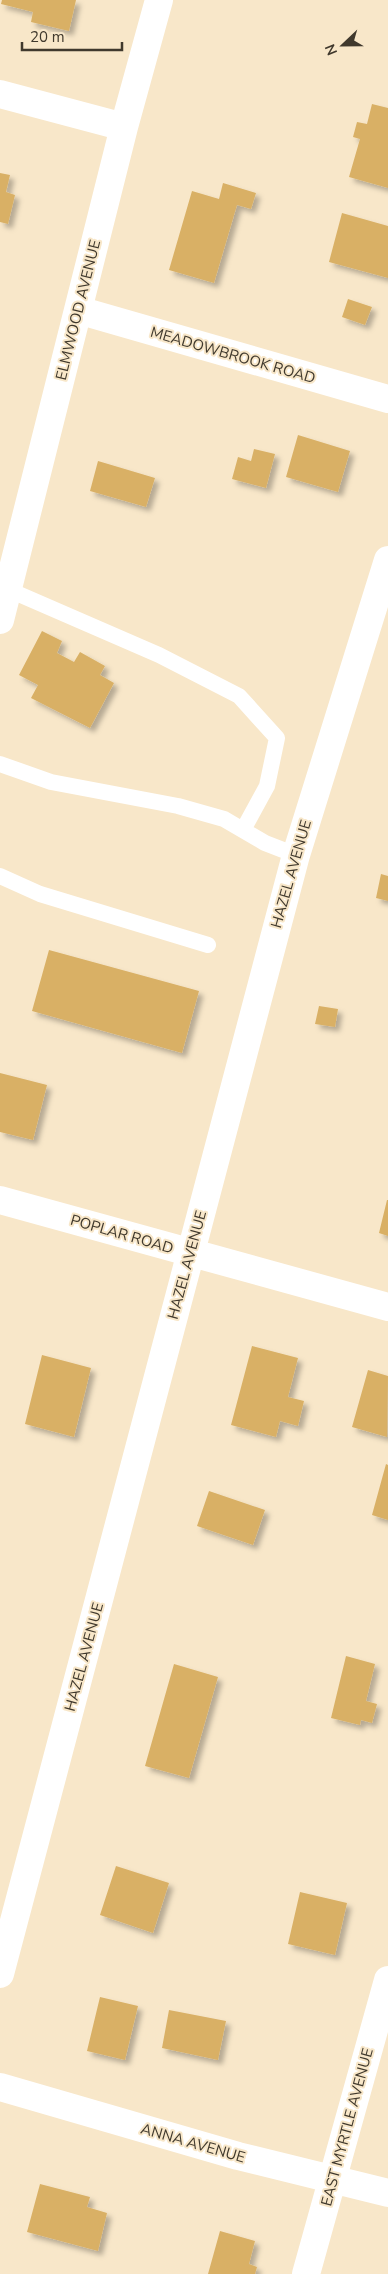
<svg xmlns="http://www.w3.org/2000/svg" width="388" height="2274" font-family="'Nunito Sans',sans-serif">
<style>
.building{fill:#d9b065;filter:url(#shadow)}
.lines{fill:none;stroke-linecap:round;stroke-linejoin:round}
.lane{stroke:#fff;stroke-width:16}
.street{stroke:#fff;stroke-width:28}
.labels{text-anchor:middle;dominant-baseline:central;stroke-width:4;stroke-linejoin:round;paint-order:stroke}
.street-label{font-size:15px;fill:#40392d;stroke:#f8e7c9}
</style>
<defs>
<filter id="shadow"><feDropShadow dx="4.5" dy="4.5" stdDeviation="2.5" flood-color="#0004"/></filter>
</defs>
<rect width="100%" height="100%" fill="#f8e7c9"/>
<path class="building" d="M2,0H76L69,31L31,22L33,12L1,4Z
M372,104L388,108V188L349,177L360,139L353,137L357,122L367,124Z
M0,173L10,175L6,192L15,195L8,224L0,222Z
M223,183L256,193L251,209L237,205L214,283L169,270L192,191L219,199Z
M342,213L388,226V278L329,262Z
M348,299L372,307L365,325L342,317Z
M298,435L350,451L338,492L286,477Z
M254,449L275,454L266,488L232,479L238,457L251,461Z
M98,461L155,478L146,507L90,491Z
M42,631L62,641L57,653L74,662L80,652L105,666L100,675L114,683L90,728L31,698L38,685L19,675Z
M381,874L388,876V901L376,898Z
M49,950L199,991L182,1053L32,1011Z
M319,1006L338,1009L335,1027L315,1024Z
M0,1073L47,1085L33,1140L0,1132Z
M387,1200H388V1236L379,1233Z
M252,1346L298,1358L288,1397L304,1401L298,1426L280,1421L276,1437L231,1425Z
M42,1355L91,1368L74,1437L25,1424Z
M368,1370L388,1376L387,1437L352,1427Z
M386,1464L388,1465V1520L372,1515Z
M209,1491L265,1510L253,1545L197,1526Z
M346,1656L375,1664L366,1701L377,1704L372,1723L361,1720L360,1725L331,1718Z
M174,1664L218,1677L189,1778L145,1766Z
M116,1866L169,1883L153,1933L100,1915Z
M300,1892L347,1903L335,1955L288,1944Z
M100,1997L138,2006L125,2060L87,2051Z
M169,2010L226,2021L218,2060L162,2048Z
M40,2184L90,2197L87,2207L107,2213L98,2251L27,2232Z
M220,2231L255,2241L249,2264L257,2267L255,2274H208Z"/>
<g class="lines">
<path class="lane" d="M7,589L159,655L239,696L277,738L267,786L243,830
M0,764L51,782L178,806L224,819L265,843L296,855
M0,876L40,894L208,945"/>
<path class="street" d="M0,94L124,127
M78,310L388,399
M0,620L124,127L159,0
M0,1200L388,1307
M0,1974L296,855L388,560
M0,2087L238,2156L388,2193
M306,2274L388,1980"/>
</g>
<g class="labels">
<g class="street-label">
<text transform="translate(78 310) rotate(-76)">ELMWOOD AVENUE</text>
<text transform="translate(233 355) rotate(16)">MEADOWBROOK ROAD</text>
<text transform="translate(291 874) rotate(-74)">HAZEL AVENUE</text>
<text transform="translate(122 1234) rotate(16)">POPLAR ROAD</text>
<text transform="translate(187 1265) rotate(-75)">HAZEL AVENUE</text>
<text transform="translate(84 1657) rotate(-75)">HAZEL AVENUE</text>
<text transform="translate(347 2127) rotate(-75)">EAST MYRTLE AVENUE</text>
<text transform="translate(193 2143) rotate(16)">ANNA AVENUE</text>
</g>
</g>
<g transform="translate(343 45) rotate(248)" stroke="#f8e7c9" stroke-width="4" paint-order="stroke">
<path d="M0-4L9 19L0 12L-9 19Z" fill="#40392d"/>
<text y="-8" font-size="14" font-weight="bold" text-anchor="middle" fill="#40392d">N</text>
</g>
<path d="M22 42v8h100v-8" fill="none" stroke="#40392d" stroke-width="2.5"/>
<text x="30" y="42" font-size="15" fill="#40392d" stroke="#f8e7c9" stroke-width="4" paint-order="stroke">20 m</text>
</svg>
